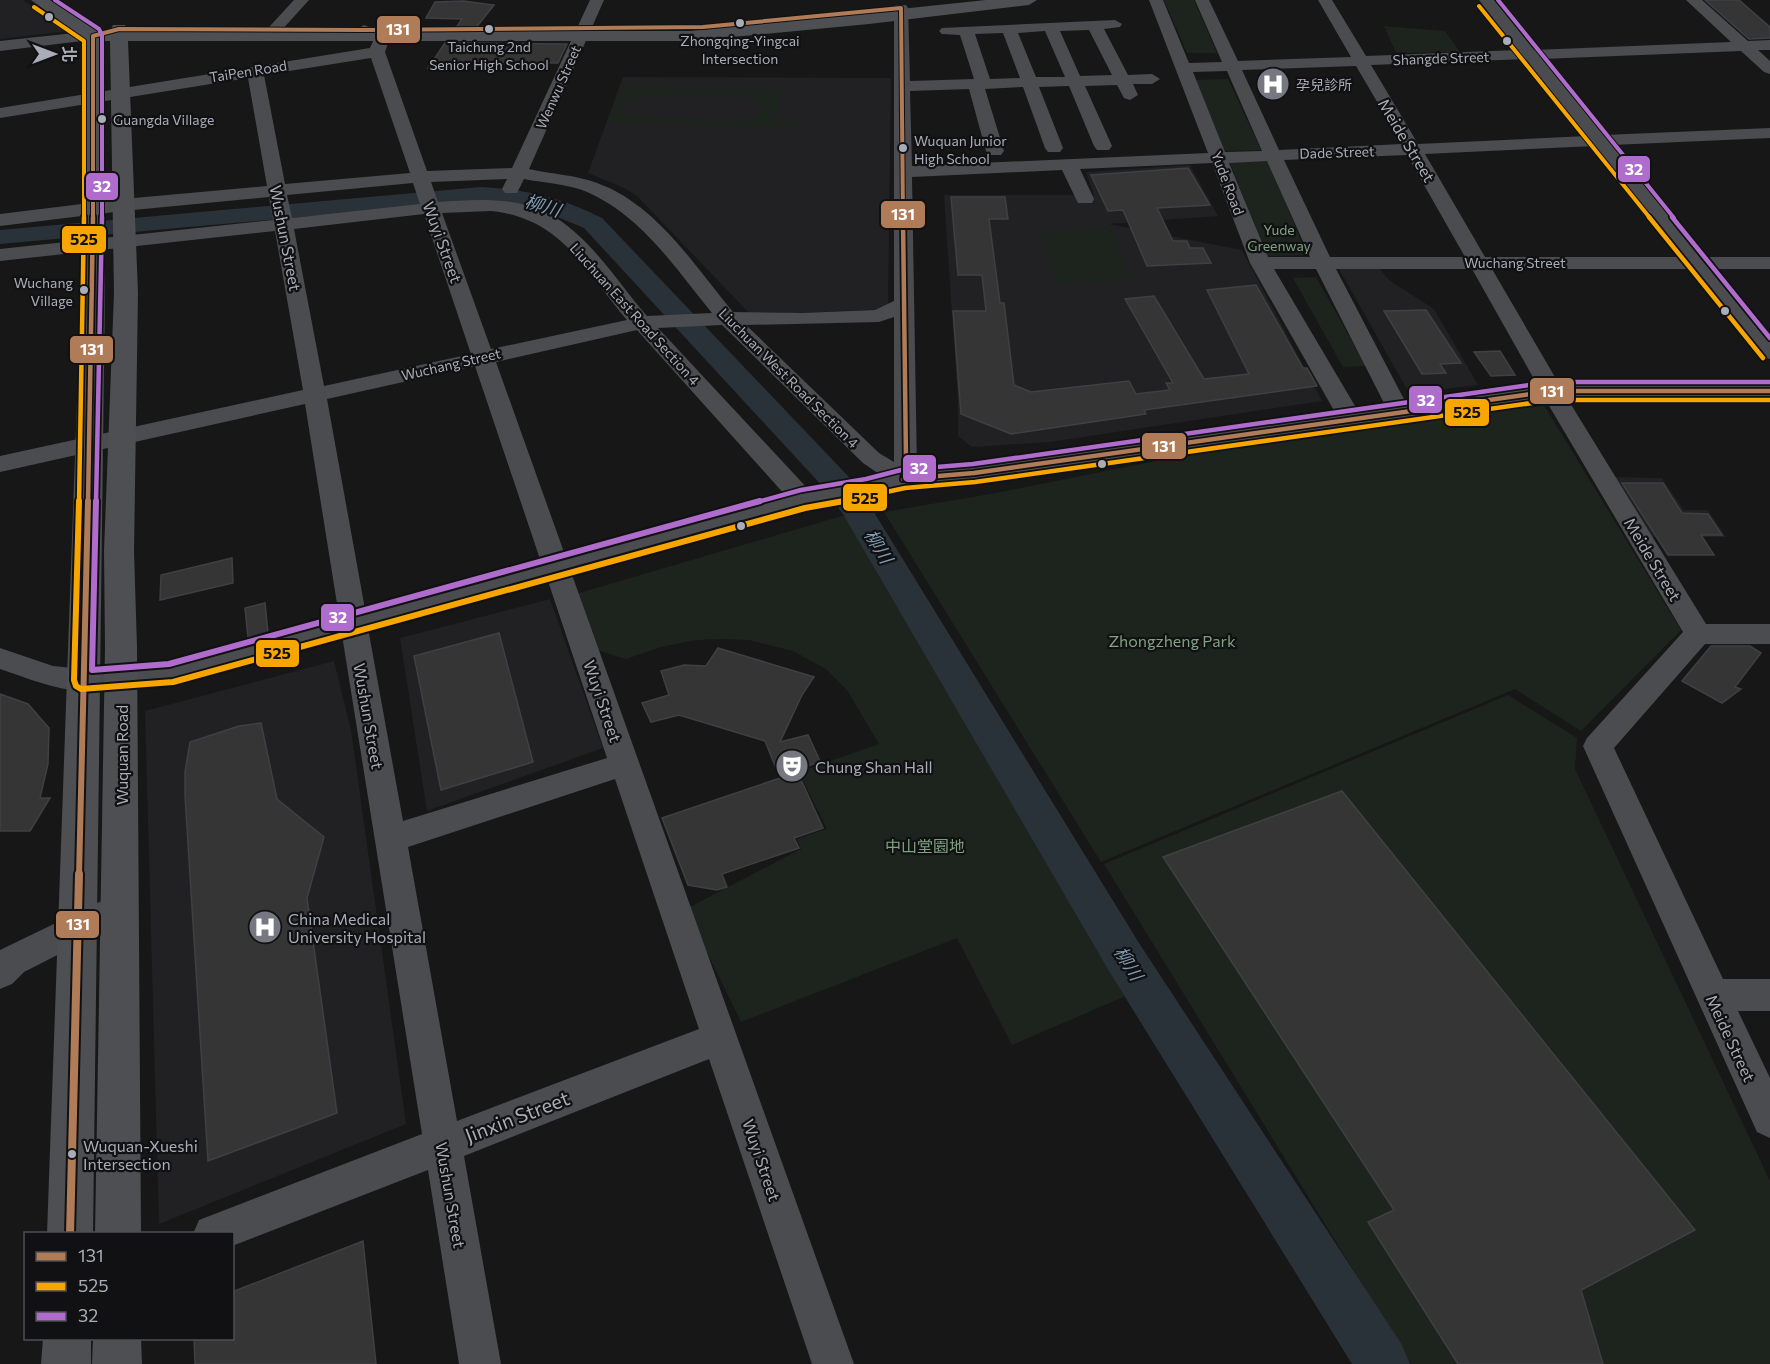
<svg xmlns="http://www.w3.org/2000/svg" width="1770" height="1364" font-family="Commissioner,'Noto Sans TC',sans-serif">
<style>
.built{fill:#212123}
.green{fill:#1d241e;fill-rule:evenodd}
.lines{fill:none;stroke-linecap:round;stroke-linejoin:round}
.river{fill:#2a3239;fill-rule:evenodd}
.building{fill:#353536;stroke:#3f4043;stroke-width:1.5}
.minor{fill:#4b4c50;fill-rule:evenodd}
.major{fill:#4d4f52;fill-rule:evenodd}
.bus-1-far3-casing{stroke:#111113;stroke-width:6}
.bus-1-far2-casing{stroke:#111113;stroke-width:8}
.bus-1-far1-casing{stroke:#111113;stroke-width:10}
.bus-1-casing{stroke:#111113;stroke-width:12}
.bus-2-far2-casing{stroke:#111113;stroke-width:6}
.bus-2-far1-casing{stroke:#111113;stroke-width:8}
.bus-2-casing{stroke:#111113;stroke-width:10}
.bus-3-far2-casing{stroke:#111113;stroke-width:6}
.bus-3-far1-casing{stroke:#111113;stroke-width:8}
.bus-3-casing{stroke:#111113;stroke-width:10}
.bus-1-far3{stroke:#b07c57;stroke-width:4}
.bus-1-far2{stroke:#b07c57;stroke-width:4.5}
.bus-1-far1{stroke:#b07c57;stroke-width:6}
.bus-1{stroke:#b07c57;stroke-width:8}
.bus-2-far2{stroke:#f7a600;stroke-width:4}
.bus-2-far1{stroke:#f7a600;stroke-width:4.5}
.bus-2{stroke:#f7a600;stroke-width:6}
.bus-3-far2{stroke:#b06ccc;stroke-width:4}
.bus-3-far1{stroke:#b06ccc;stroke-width:4.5}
.bus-3{stroke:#b06ccc;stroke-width:6}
.bus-dot{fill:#a8adb8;stroke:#111113;stroke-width:2}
.labels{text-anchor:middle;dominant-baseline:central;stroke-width:4.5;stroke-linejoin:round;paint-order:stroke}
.bus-label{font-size:14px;fill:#a8adb8;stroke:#111113}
.far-street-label{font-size:14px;fill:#a8adb8;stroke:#111113}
.far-poi-label{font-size:14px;fill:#a8adb8;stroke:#111113;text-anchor:start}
.far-park-label{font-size:14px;fill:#7fa381;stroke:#111113}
.street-label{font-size:16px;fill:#a8adb8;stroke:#111113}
.park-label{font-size:16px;fill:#7fa381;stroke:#111113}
.poi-label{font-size:16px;fill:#a8adb8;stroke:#111113;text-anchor:start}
.near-bus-label{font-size:16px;fill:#a8adb8;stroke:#111113;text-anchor:start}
.water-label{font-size:18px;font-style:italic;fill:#7f9bb3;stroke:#111113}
.near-street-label{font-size:20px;fill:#a8adb8;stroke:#111113}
.line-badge{stroke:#111113;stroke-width:2}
.badge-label{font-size:16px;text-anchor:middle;font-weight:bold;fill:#fff}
.pale-badge-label{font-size:16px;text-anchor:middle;font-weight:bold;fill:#111}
</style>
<rect width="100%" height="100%" fill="#171717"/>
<path class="built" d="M0,0H23L68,31L0,39Z
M623,77L891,78L888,309L751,315L637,196L624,188L588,173Z
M1190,165L1218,216L1109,224L1242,250L1322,401L1050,442L972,447L958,436V402L944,195H1094L1086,172Z
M1378,267L1389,280L1434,309L1478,385L1409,393L1339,269Z
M1611,477L1662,478L1684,510H1708L1726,537H1646Z
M550,599L603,748L427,811L400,638Z
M334,661L351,730L406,1124L159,1224L145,711Z"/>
<path class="green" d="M1164,0H1194L1217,53H1187Z
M1384,26L1445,31L1460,52L1396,53Z
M1228,79L1261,150L1224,151L1195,80Z
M621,88L779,89C781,103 781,110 770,120H800L799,126L607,124ZM643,96L748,97L761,103L763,108L759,114L742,120L634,118L620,111L619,107L628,100Z
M1267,159L1307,255L1267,256L1229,161Z
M1111,228L1133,280L1057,284L1039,232Z
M1316,277L1366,366L1343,367L1293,278Z
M1542,402L1681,630L1581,731L1515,689L1101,862L884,512L996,493L1291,434Z
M845,515L1128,995L1012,1045L957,938L741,1022L686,909L801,849L797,839L827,829L799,772L879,744L847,690L826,669L793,651L749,640L721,639L696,640L661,647L626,659L594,649L576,594Z
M1508,695L1577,738L1575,769L1770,1181V1364H1411L1104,864Z"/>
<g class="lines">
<path class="river" d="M481,187C524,189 563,198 602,218L847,475L872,509L1139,943L1402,1345L1410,1364H1352L1109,971L843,514L825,489L584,228L534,207L481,201L0,244V230Z"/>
</g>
<path class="building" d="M1705,0H1739L1770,27V38L1749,39Z
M463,1L494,5L475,29H455L462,19L426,18L435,2Z
M445,43H463L567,44L558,63L464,62L459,69L442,68L440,71L436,68H428Z
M1188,168L1210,205L1157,208L1173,241H1187L1190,248H1203L1211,263L1147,266L1123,210L1108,211L1091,175Z
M951,197H1005L1008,219H989L1000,303H1004L1014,385L1031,392L1129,381L1136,394L1170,390L1166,383H1173L1125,299L1154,296L1204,379L1249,374L1207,290L1256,285L1303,368H1307L1317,386L1144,410L1146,414L1011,434L961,414L953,311H986L982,275H958Z
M1426,310L1461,363L1440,364L1446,373L1422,374L1384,311Z
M1500,351L1515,375L1491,376L1474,352Z
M1622,483H1663L1682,513L1708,514L1722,535H1701L1714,555H1668Z
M232,558L233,583L160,600L161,575Z
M265,603L268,633L248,637L245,608Z
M499,633L533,762L441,790L414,656Z
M1711,646H1750L1761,653L1735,687L1741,689L1722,703L1682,681Z
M718,648L814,677L802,695L780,742L808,735L820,761L797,771L823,828L794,838L799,848L722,874L727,887L717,890L688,885L662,818L780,778L765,741L679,715L651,722L642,703L669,695L661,671L684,665L706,666Z
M0,694L28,704L49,728L48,764L40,798H50L30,831H0Z
M261,723L277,799L324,837L307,898L337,1113L208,1161L185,796V772L190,742L239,726Z
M1342,791L1695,1230L1581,1290L1603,1364H1458L1368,1222L1394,1210L1163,857Z
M363,1241L376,1364H195L194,1338H232V1292Z"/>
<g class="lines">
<path class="minor" d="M294,0H309L280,32H270L267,29L270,26Z
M590,0H604L529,169C551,174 576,175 597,183C656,204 694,265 733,312L802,313L875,310L894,301V8L896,5H906L908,8L910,81L974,79L960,35L942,34L939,31L942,28L1115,20L1122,24L1120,27L1104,29L1128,75L1152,74L1160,79L1152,84H1133L1138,95L1130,100L1124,98L1117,85L1085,86L1112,146L1109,150H1097L1094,146L1069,86L1039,87L1063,148L1060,152H1048L1045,148L1023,87L985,89L1004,151L1001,155H989L986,151L969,89L910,91L912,166L1208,153L1149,0H1163L1189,63L1222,62L1195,0H1209L1238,61L1351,57L1318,0H1332L1366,56L1518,50L1479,0H1494L1534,50L1731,42L1686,0H1702L1748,41L1770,40V50H1758L1770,61V74L1764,72L1741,51L1542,59L1604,135L1770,128V138L1612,145L1704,257H1770V269H1714L1770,338V359L1762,357L1693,269H1492L1559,384H1770V398H1567L1706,624H1770V644H1705L1614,748L1723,979H1770V1011H1738L1770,1078V1138L1757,1132L1583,746L1587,738L1683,632L1545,399L974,481L903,487L868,496L804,507L571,572L854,1364H812L709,1059L464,1156L501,1364H459L428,1170L232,1246V1234H193L199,1220L422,1134L342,635C258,659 172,691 84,691C55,690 27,678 0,669V648L53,666L83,669L169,662L339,616L305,404L0,472V456L303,390L275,231L0,261V249L273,220L269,197L123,211L0,226V214L123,199L267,186L248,78L0,118V108L370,48L374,39L356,30L364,25L387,34L390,37L385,52L427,171L512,168ZM1089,30L1112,75L1080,76L1060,31ZM1045,31L1065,77H1036L1018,33ZM1003,33L1020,78L990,79L975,34ZM371,58L410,173L285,184L264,75ZM1526,59L1587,136L1418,144L1371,65ZM1356,66L1402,144L1279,150L1242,70ZM1227,71L1262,151L1225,152L1193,72ZM1595,146L1683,257H1485L1425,154ZM1407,155L1465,257H1330L1284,160ZM1267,161L1310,257H1268L1229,163ZM1212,163L1250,263L1336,414L974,465L917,470L912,177L1062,170L1076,199L1078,203H1092L1094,199L1080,169ZM507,179L502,189L505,193H517L524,179C544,183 569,184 587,192C642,216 675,268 712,313L647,316C619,284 593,241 556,218C522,196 477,199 438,202L431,182ZM413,183L420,204L292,218L287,195ZM491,211C562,218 585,271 627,320L491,349L442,213ZM424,214L471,354L324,386L294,229ZM1274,269H1316L1386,407L1358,411ZM1336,269H1472L1538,386L1407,405ZM894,317V462L879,453L746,325L879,322ZM722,325L863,463L882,476L809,490L658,328ZM637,330L786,496L565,555L496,362ZM475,366L541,562L365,609L327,399ZM547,578L607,758L403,821L368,628ZM615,779L699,1029L457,1121L408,847Z
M93,31L98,33L101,36L98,39L0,51V41Z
M120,892L132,897L137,907L132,917L24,972L12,984L0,989V950Z"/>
<path class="major" d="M31,0H50L97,31H110L113,25H125L128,31H690L986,0H1037L1029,5L869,24L690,41H128L138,293L134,551L137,647L141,1234H95L105,647L104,551L114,293L110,41H102L105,289L93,1234H47L81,289L84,38Z
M43,1338H91V1364H41Z
M93,1338H141L142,1364H92Z"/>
<g class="bus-1-far3-casing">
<path id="bus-1-far3" d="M93,218V36L119,29L364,30L703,27L901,8L903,218"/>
</g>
<g class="bus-1-far2-casing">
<path id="bus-1-far2" d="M903,479L974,473L1552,391H1770
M903,479L906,461L903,217
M88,503L93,217"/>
</g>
<g class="bus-1-far1-casing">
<path id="bus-1-far1" d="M79,876L88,501"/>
</g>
<g class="bus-1-casing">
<path id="bus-1" d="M70,1234L79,874"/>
</g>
<g class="bus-2-far2-casing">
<path id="bus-2-far2" d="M1479,6L1650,218
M34,7L84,41V218"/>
</g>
<g class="bus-2-far1-casing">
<path id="bus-2-far1" d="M1649,217L1763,358
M79,503L84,217
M835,503L905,488L975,482L1553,400H1770"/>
</g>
<g class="bus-2-casing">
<path id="bus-2" d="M79,501L74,680L76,686L81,689L173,682L805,508L844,501"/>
</g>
<g class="bus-3-far2-casing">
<path id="bus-3-far2" d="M55,0L99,29L102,35V218
M1498,0L1674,218"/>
</g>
<g class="bus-3-far1-casing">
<path id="bus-3-far1" d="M1672,217L1770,338
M96,503L102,217
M754,503L801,490L866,479L901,470L973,464L1551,382H1770"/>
</g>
<g class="bus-3-casing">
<path id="bus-3" d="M96,501L92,670L169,664L760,501"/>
</g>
<use href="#bus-1-far3" class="bus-1-far3"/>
<use href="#bus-1-far2" class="bus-1-far2"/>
<use href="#bus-1-far1" class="bus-1-far1"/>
<use href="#bus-1" class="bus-1"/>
<use href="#bus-2-far2" class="bus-2-far2"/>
<use href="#bus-2-far1" class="bus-2-far1"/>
<use href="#bus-2" class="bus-2"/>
<use href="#bus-3-far2" class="bus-3-far2"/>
<use href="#bus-3-far1" class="bus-3-far1"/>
<use href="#bus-3" class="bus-3"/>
</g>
<defs>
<g id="hospital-disc" transform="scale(1.725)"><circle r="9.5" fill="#757880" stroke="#111113"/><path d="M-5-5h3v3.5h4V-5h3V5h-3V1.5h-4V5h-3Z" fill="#fff"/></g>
<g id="theatre-disc" transform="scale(1.725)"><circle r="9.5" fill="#757880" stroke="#111113"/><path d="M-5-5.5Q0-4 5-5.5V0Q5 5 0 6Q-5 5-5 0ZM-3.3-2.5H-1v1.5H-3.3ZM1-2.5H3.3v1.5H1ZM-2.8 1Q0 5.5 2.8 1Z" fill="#fff"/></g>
</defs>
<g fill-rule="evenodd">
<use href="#hospital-disc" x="1273" y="84"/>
<use href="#theatre-disc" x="792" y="766"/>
<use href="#hospital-disc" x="265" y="927"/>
</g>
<g class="bus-dot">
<circle cx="49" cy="17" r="5"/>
<circle cx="740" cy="23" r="5"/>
<circle cx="489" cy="29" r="5"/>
<circle cx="1507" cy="41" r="5"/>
<circle cx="102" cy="119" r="5"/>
<circle cx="903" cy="148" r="5"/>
<circle cx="84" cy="290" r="5"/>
<circle cx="1725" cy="311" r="5"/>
<circle cx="1102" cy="464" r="5"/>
<circle cx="741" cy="526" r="5"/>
<circle cx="72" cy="1154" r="5"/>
</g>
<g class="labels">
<g class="bus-label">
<text x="740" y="40">Zhongqing-Yingcai<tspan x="740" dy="18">Intersection</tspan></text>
<text x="489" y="46">Taichung 2nd<tspan x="489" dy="18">Senior High School</tspan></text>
<text x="113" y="119" text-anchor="start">Guangda Village</text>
<text x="914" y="140" text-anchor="start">Wuquan Junior<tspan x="914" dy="18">High School</tspan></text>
<text x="73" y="282" text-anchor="end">Wuchang<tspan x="73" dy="18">Village</tspan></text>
</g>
<g class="far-street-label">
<text transform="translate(1441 58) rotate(-2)">Shangde Street</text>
<text transform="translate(248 71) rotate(-9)">TaiPen Road</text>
<text transform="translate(558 87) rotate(-66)">Wenwu Street</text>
<text transform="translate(1337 152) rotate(-2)">Dade Street</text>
<text transform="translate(1228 183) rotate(69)">Yude Road</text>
<text x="1515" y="262">Wuchang Street</text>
<text transform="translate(635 314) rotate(48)">Liuchuan East Road Section 4</text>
<text transform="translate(451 364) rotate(-13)">Wuchang Street</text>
<text transform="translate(789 378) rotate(45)">Liuchuan West Road Section 4</text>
</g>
<g class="far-poi-label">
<text x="1296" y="84">孕兒診所</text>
</g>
<g class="far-park-label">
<text x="1279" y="229">Yude<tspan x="1279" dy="16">Greenway</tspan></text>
</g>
<g class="street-label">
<text transform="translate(1407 140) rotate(59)">Meide Street</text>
<text transform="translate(286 238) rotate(79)">Wushun Street</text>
<text transform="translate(443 242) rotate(70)">Wuyi Street</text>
<text transform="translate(1653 559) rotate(59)">Meide Street</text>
<text transform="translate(603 701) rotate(71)">Wuyi Street</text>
<text transform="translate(369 716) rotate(80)">Wushun Street</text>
<text transform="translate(121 755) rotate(-90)">Wuquan Road</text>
<text transform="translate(1731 1038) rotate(65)">Meide Street</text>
<text transform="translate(762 1160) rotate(71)">Wuyi Street</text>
<text transform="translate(451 1195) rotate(80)">Wushun Street</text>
</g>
<g class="park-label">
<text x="1172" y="640">Zhongzheng Park</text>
<text x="925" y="845">中山堂園地</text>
</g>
<g class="poi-label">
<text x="815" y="766">Chung Shan Hall</text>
<text x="288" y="918">China Medical<tspan x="288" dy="18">University Hospital</tspan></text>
</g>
<g class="near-bus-label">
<text x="83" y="1145">Wuquan-Xueshi<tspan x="83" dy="18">Intersection</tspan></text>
</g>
<g class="water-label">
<text transform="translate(543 205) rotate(17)">柳川</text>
<text transform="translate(879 546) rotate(59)">柳川</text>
<text transform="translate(1129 963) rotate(58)">柳川</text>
</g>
<g class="near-street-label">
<text transform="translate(517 1116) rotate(-21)">Jinxin Street</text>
</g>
</g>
<g class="line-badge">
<rect x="376" y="15" width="45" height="29" rx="6" fill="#b07c57"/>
<rect x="1617" y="155" width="34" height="28" rx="6" fill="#b06ccc"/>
<rect x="85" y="172" width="34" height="29" rx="6" fill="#b06ccc"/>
<rect x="880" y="200" width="46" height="29" rx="6" fill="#b07c57"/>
<rect x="61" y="225" width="46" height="29" rx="6" fill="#f7a600"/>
<rect x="69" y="335" width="45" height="29" rx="6" fill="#b07c57"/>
<rect x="1529" y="377" width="46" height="28" rx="6" fill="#b07c57"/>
<rect x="1408" y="385" width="35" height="29" rx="6" fill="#b06ccc"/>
<rect x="1444" y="398" width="46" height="29" rx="6" fill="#f7a600"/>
<rect x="1141" y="432" width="46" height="28" rx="6" fill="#b07c57"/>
<rect x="902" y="454" width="35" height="29" rx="6" fill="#b06ccc"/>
<rect x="842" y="483" width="46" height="29" rx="6" fill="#f7a600"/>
<rect x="320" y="603" width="35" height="29" rx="6" fill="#b06ccc"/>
<rect x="255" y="639" width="45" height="29" rx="6" fill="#f7a600"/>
<rect x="55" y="910" width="45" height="29" rx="6" fill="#b07c57"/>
</g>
<g class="badge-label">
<text x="398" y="35">131</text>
<text x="1634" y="175">32</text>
<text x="102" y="192">32</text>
<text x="903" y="220">131</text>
<text x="92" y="355">131</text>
<text x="1552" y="397">131</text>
<text x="1426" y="406">32</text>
<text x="1164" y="452">131</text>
<text x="919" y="474">32</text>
<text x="338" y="623">32</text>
<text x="78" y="930">131</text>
</g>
<g class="pale-badge-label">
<text x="84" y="245">525</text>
<text x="1467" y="418">525</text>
<text x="865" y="504">525</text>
<text x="277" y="659">525</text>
</g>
<rect x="24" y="1232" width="210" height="108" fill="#111113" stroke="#4d4f55" stroke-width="1.5"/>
<rect x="36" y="1252" width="30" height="9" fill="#b07c57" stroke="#4d4f55" stroke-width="1.5"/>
<text x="78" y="1262" font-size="18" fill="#a8adb8">131</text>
<rect x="36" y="1282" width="30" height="9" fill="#f7a600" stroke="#4d4f55" stroke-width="1.5"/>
<text x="78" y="1292" font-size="18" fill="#a8adb8">525</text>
<rect x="36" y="1312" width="30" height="9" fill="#b06ccc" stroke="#4d4f55" stroke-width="1.5"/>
<text x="78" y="1322" font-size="18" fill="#a8adb8">32</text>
<g transform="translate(54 54) rotate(90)" stroke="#111113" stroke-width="4.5" paint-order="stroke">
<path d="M0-4.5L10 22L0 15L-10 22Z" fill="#a8adb8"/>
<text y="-9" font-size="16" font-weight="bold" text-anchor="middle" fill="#a8adb8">北</text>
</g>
</svg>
